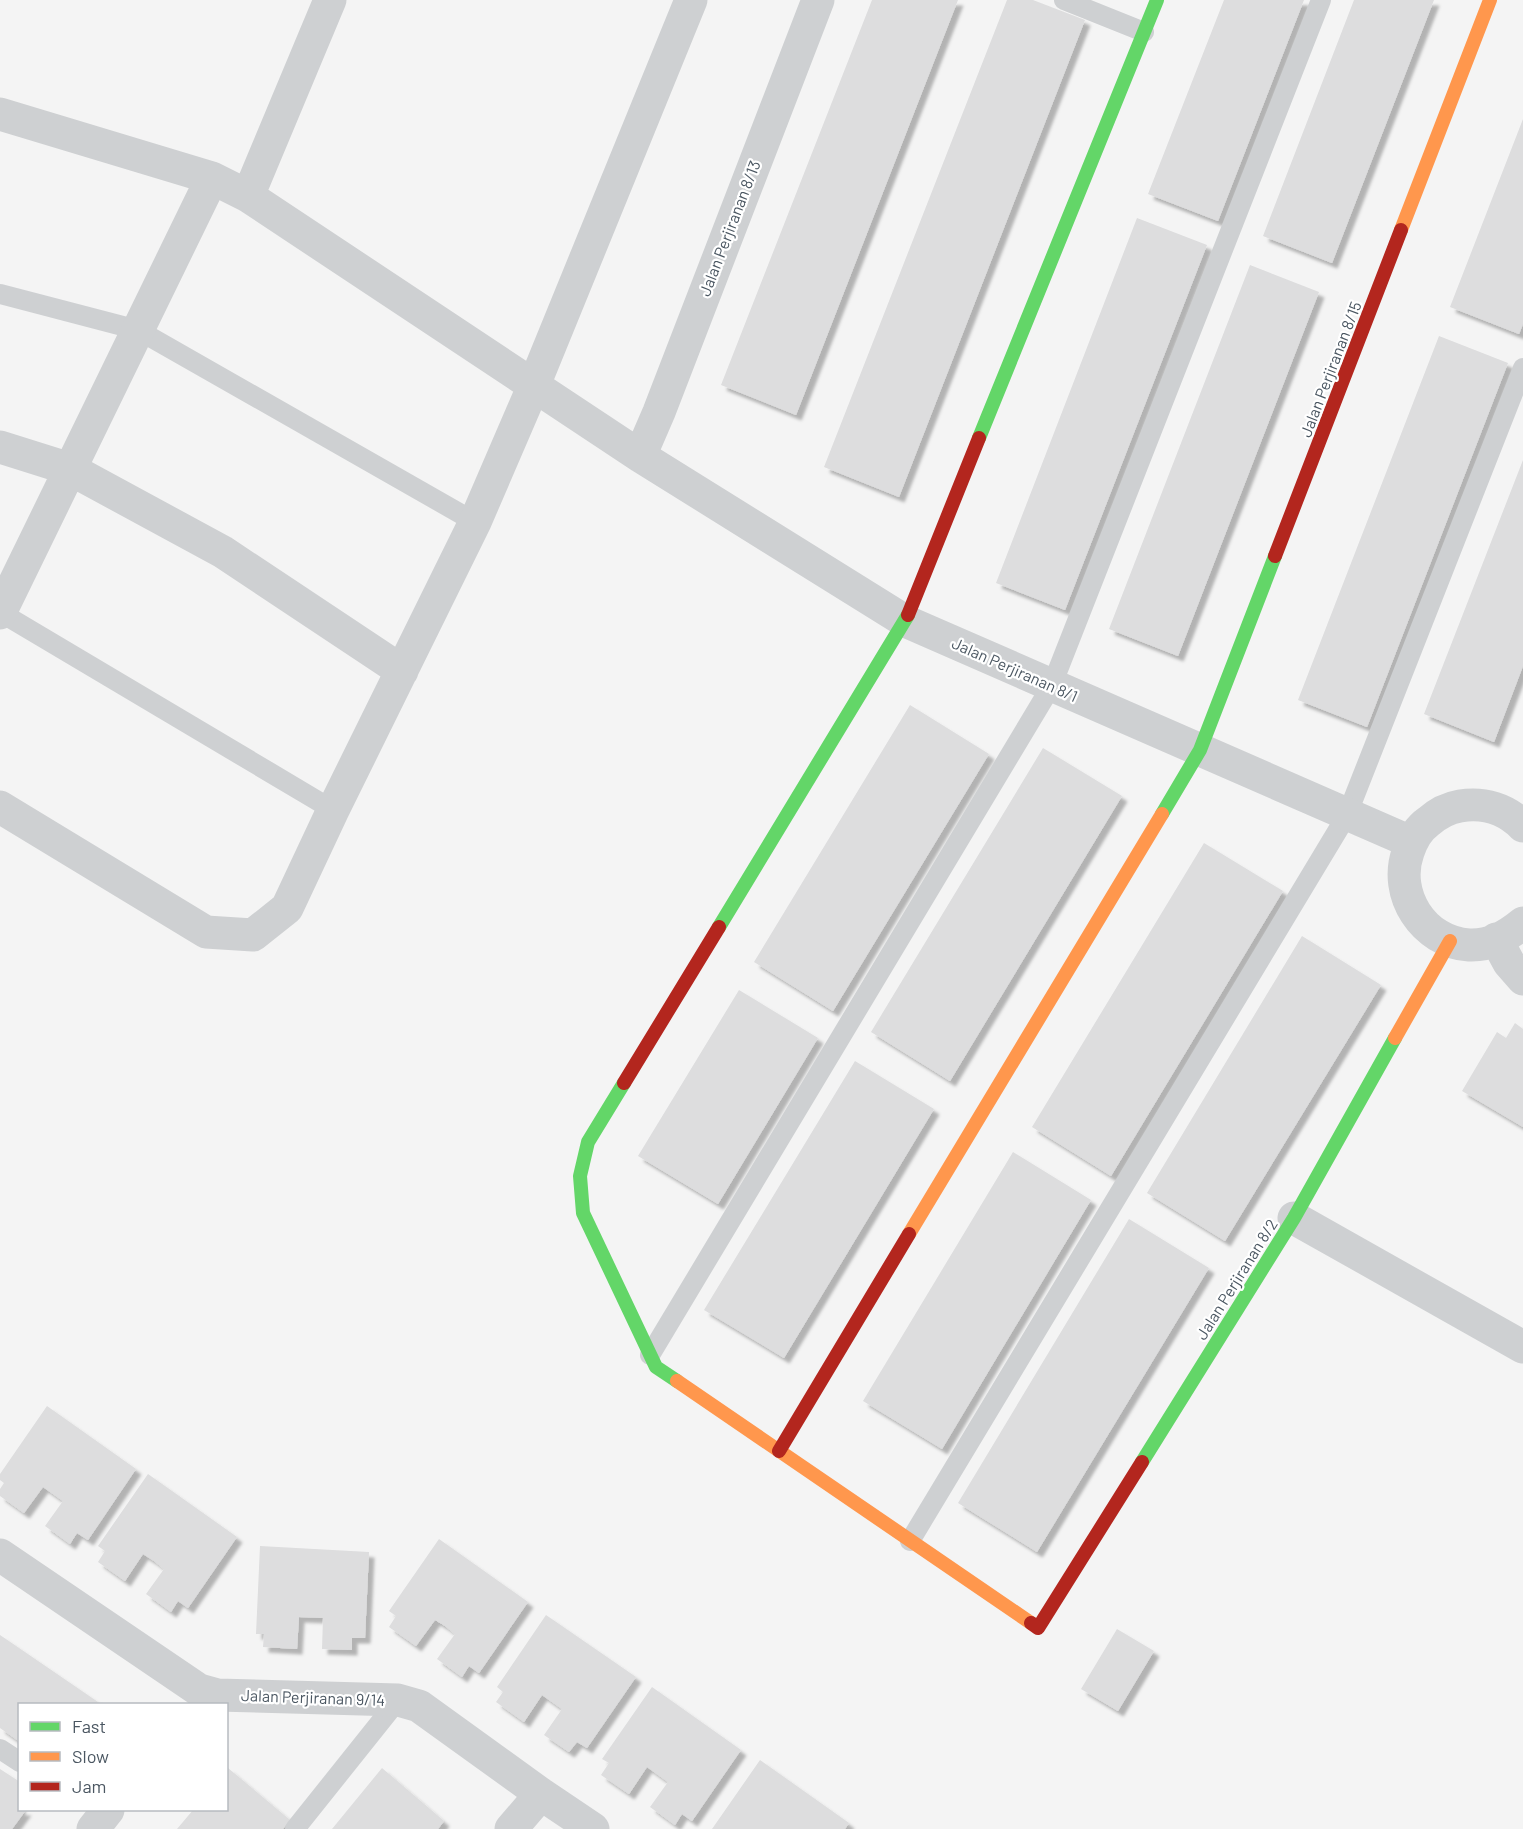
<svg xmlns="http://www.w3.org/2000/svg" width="1523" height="1829" font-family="Barlow,sans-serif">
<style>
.building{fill:#ddddde;filter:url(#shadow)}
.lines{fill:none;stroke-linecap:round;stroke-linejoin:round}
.lane{stroke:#ced0d2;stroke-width:20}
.street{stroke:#ced0d2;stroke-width:33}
.fast{stroke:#63d668;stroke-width:14}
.slow{stroke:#ff974d;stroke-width:14}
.jam{stroke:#b3261e;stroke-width:14}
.labels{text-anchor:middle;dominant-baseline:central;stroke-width:4.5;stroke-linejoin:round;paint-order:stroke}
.street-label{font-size:16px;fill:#4a5661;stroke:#fff}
</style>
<defs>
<filter id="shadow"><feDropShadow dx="5.5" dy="5.5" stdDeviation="1.5" flood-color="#0004"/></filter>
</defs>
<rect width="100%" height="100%" fill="#f4f4f4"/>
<path class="building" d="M872,0H958L796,415L721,385Z
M1007,0H1033L1085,20L899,497L824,467Z
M1224,0H1304L1218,221L1148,194Z
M1354,0H1434L1332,263L1263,236Z
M1523,119V324L1519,334L1450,307Z
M1137,218L1207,245L1065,610L996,583Z
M1250,265L1319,292L1178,656L1109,629Z
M1439,336L1508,363L1367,727L1298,700Z
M1523,460V666L1494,742L1424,714Z
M910,705L989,754L833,1011L754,962Z
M1043,748L1122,796L950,1081L871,1032Z
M1204,843L1283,891L1111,1176L1032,1127Z
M1302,936L1381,985L1225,1241L1147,1193Z
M739,990L818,1038L718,1204L638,1156Z
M1515,1023L1523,1029V1127L1462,1091L1497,1032L1506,1038Z
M855,1061L934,1109L784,1358L704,1310Z
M1013,1152L1091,1200L942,1449L863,1401Z
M1129,1219L1209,1268L1037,1552L958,1503Z
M47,1406L136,1469L88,1540L77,1533L70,1544L45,1526L63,1501L43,1487L24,1513L0,1496V1489L4,1483L0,1480V1474Z
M148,1474L237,1537L188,1608L178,1601L171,1612L146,1594L164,1569L154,1561L143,1554L125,1581L98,1562L105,1551L98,1546Z
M439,1539L528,1602L479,1673L469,1666L462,1677L437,1659L455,1634L445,1626L435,1620L416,1646L389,1627L396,1616L389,1611Z
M260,1546L369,1552L365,1638H352V1650L322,1649L323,1618L299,1617L297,1649L263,1647L264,1634H256Z
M546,1615L636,1677L587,1748L577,1742L569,1752L544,1735L562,1709L542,1695L524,1722L496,1702L503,1692L497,1687Z
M1117,1629L1154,1651L1118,1711L1081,1689Z
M0,1635L98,1702L96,1704H20V1742L0,1728Z
M652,1687L741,1750L692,1821L682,1814L675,1825L650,1807L668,1782L647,1767L629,1794L601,1775L609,1763L602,1759Z
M760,1760L849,1823L845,1829H712Z
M228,1768L290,1820L283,1829H177L193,1810L226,1809V1770Z
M382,1768L444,1821L438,1829H332Z
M0,1769L20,1782V1810H26L12,1829H0Z"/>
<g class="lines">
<path class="lane" d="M1064,0L1144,32
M0,294L138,330L475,522
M0,612L333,810
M650,1355L1052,685L1321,0
M910,1541L1347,815L1523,368
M0,1749L20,1762
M295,1829L398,1700"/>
<path class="street" d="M0,114L212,178L248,196L640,456L905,621L1411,842
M248,196L330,0
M0,447L70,469L223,552L402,671
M640,456L659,412L818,0
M0,613L212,178
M0,807L206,932L253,935L287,908L333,810L475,522L534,385L691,0
M1523,826C1506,809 1484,802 1460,806C1448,808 1437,814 1428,822C1418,829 1412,840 1408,852C1393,894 1423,942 1469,945C1490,946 1507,936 1523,923
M1496,939L1509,963L1523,979
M1294,1218L1523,1347
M0,1555L199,1690L217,1695L398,1700L419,1706L541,1794L593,1829
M93,1829L108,1810
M511,1829L541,1794"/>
<path class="fast" d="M979,438L1157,0
M1162,814L1200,750L1275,556
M719,927L908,615
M624,1083L588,1142L580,1176L583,1213L656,1367L677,1381
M1142,1462L1294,1218L1395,1038"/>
<path class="slow" d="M1401,230L1490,0
M1395,1038L1450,941
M909,1234L1162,814
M677,1381L1031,1623"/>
<path class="jam" d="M1275,556L1401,230
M908,615L979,438
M624,1083L719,927
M779,1451L909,1234
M1031,1623L1038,1628L1142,1462"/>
</g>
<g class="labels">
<g class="street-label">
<text transform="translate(729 228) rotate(-69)">Jalan Perjiranan 8/13</text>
<text transform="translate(1330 369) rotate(-69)">Jalan Perjiranan 8/15</text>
<text transform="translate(1015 669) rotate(24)">Jalan Perjiranan 8/1</text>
<text transform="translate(1236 1279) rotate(-58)">Jalan Perjiranan 8/2</text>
<text transform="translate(313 1697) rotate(2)">Jalan Perjiranan 9/14</text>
</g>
</g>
<rect x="18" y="1703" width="210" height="108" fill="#ffffff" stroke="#b7bbc0" stroke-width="1.5"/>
<rect x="30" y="1722" width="30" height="9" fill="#63d668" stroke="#b7bbc0" stroke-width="1.5"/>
<text x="72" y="1733" font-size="18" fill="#4a5661">Fast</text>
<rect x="30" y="1752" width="30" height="9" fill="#ff974d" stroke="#b7bbc0" stroke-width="1.5"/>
<text x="72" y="1763" font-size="18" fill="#4a5661">Slow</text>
<rect x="30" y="1782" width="30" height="9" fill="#b3261e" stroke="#b7bbc0" stroke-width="1.5"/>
<text x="72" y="1793" font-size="18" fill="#4a5661">Jam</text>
</svg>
